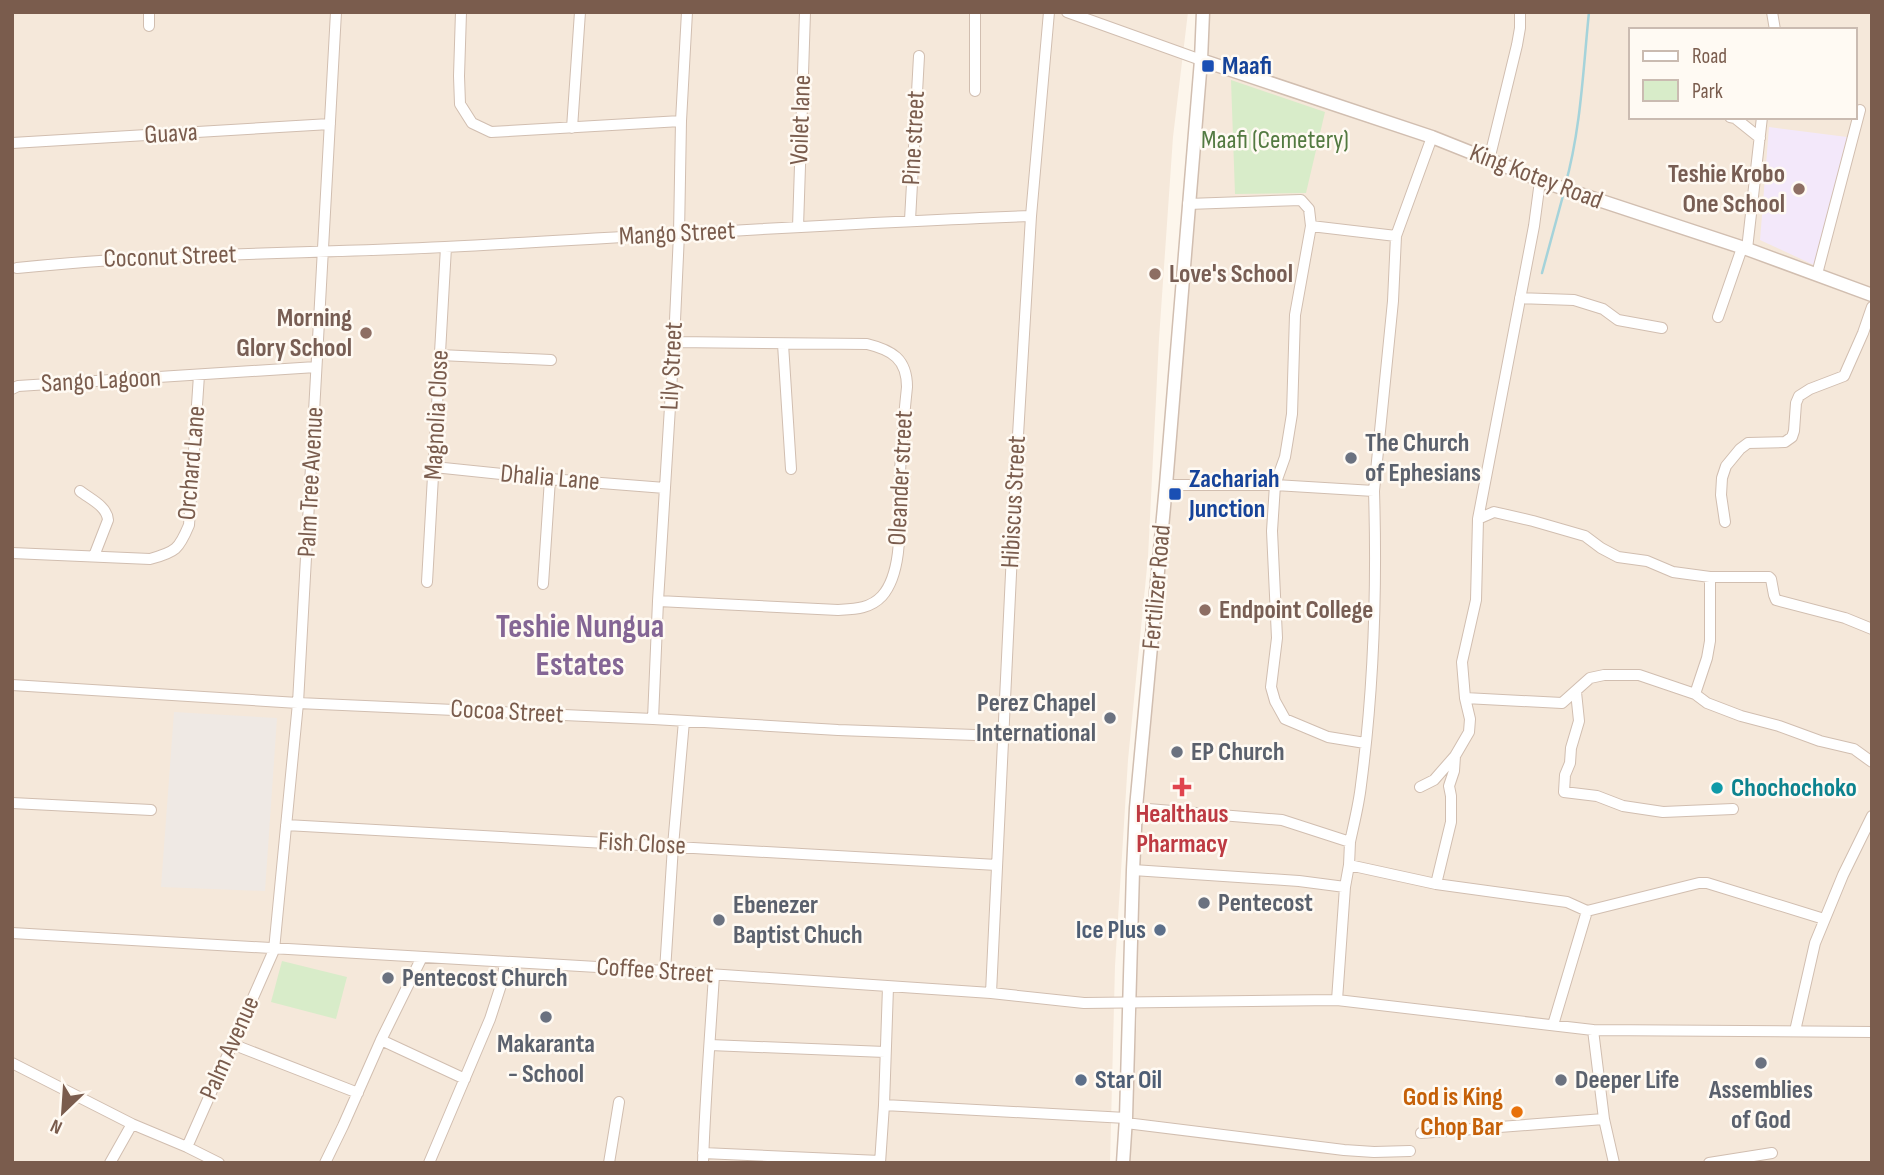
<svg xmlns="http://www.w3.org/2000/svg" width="1884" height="1175" font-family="'Sofia Sans Condensed',sans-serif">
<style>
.residential{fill:#f5e8da;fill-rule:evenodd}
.industrial{fill:#efe9e4}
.education{fill:#f3e8fa}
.green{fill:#d8ecc9}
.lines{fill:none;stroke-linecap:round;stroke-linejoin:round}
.stream{stroke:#a5d3da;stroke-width:2.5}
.minor-casing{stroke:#d1beb0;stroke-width:12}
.tertiary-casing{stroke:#d1beb0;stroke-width:15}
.minor{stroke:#fff;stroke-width:10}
.tertiary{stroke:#fff;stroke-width:12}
.transit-dot{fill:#1a4fb4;stroke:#fffaf3;stroke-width:2.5}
.education-dot{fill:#8d6e63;stroke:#fffaf3;stroke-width:2.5}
.worship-dot{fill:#6b7280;stroke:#fffaf3;stroke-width:2.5}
.health-dot{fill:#e0444e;stroke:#fffaf3;stroke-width:2.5}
.culture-dot{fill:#0f9aa8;stroke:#fffaf3;stroke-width:2.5}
.service-dot{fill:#5c6f8a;stroke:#fffaf3;stroke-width:2.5}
.food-dot{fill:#e8710a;stroke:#fffaf3;stroke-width:2.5}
.labels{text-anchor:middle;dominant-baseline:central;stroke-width:5;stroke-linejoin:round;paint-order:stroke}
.transit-label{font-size:26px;font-weight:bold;fill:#164399;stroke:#fffaf3;text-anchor:start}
.street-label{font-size:26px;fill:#7a5c4d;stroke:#fffaf3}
.park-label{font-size:26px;fill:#537a41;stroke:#fffaf3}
.education-label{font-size:26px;font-weight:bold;fill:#785e54;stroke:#fffaf3;text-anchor:end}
.worship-label{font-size:26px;font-weight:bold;fill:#5b616d;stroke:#fffaf3;text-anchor:start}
.culture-label{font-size:26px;font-weight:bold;fill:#0d838f;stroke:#fffaf3;text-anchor:start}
.health-label{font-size:26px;font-weight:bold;fill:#be3a42;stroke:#fffaf3}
.service-label{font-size:26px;font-weight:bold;fill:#4e5e75;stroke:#fffaf3;text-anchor:end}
.food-label{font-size:26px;font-weight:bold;fill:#c56008;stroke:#fffaf3;text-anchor:end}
.district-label{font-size:33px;font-weight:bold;fill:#846695;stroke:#fffaf3}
</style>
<rect width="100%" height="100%" fill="#fdf6ec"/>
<path class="residential" d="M12,12H1188L1173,137L1159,339L1148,557L1128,760L1115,966L1110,1163H12Z
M1210,12H1872V1163H1127L1137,1018L1135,942L1138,869L1148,764L1156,650ZM1630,30H1854V117H1630Z"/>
<path class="industrial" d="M174,712L277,718L265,891L161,887Z"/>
<path class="education" d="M1769,127L1847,137L1816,266L1760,240Z"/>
<path class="green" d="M1231,80L1325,112L1306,193L1235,194Z
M282,961L347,977L336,1019L271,1002Z"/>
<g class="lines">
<path class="stream" d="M1565,186C1581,129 1583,70 1589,12
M1542,273L1564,192"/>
<g class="minor-casing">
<path id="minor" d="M149,12V26
M461,12L459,76L460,104L472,123L491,132L681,121
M975,12V91
M1067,12L1201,60
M1772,12L1775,30
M1730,117L1735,118L1760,138
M572,128L580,12
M12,143L330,124
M1489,160L1517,45L1520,28V12
M1188,204L1301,200L1309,209L1311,226L1295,315L1292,414L1285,457L1275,485L1272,531L1277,638L1271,687L1275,701L1285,719L1328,737L1365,743
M910,220L919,56
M1311,226L1396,236
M798,227L805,12
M1747,249L1762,117
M17,268C159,253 302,254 445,247C640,237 835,223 1031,216
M1817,274L1860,110
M1520,298L1574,300L1603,309L1618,320L1662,328
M1718,317L1742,248
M783,344L791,469
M440,355L551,360
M12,389L18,386L316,367
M434,467L550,479L665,488
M1166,485H1275L1374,491C1377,589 1374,687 1361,785C1359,804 1354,823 1350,842
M80,491C90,499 107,506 108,520L94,556
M1374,491L1393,301L1396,236L1432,137
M1478,519L1494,512L1533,521L1585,536L1601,548L1618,557L1647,561L1673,572L1710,577H1769L1771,579L1774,595L1776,600L1845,618L1872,629
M1725,522L1721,495L1722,478L1726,466L1740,449L1748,443L1785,442L1792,437L1794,431L1796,403L1799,396L1810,389L1844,376L1863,333L1872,307
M12,553L150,559C176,552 179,549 189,525L199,375
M427,582L446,247
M543,584L550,479
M658,601L838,610C854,609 870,609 882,596C906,569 898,508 900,474C901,445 904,416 907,387C907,359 892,350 867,344L674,342
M12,685L298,703L653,719L838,730L1002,736
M1576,692L1579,721L1571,748L1570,763L1565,775L1564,792L1597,796L1623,806L1663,812L1733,809
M1695,694L1707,658L1710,641V577
M1465,698L1562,703L1590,678L1604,675H1639L1695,694L1707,703L1741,716L1779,726L1820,741L1854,749L1872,762
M653,719L658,601L674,342L679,234L681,121L687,12
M1420,787L1434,780L1455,756L1469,732L1470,719L1465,698L1462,662L1476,600L1478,519L1534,226L1540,181
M12,803L151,810
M1136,808L1282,820L1350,842L1349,865L1345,887
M286,825L997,865
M1349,865L1436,884L1567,902L1587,911
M1133,870L1299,881L1345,887L1337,1000
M1436,884L1451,822V796L1449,786L1454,771L1455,756
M12,933L665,971L991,993L1084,1003L1337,1000L1593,1030L1604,1119L1614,1163
M665,971L673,846L684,721
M888,987L884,1105L1126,1118
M991,993L1016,469L1031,216L1049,12
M1553,1025L1587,911L1699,883H1707L1824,919
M1593,1030L1872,1032
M1795,1031L1815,943L1843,875L1872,816
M381,1040L465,1079
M232,1044L358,1093
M710,1045L885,1052
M12,1063L132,1124L110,1163
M1126,1123L1344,1150L1374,1152L1410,1151
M132,1124L187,1147L219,1163
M1421,1133L1604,1119
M187,1147L274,950L298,703L336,12
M703,1153L880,1161
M325,1163L343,1126L381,1040L422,957
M429,1163L490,1019L502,982L505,962
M609,1163L619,1102
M703,1163C705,1100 710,1038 714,975
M880,1163L884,1105
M1709,1163L1772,1153"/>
</g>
<g class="tertiary-casing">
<path id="tertiary" d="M1201,60L1432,137L1550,184L1747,249L1872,295
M1123,1163L1126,1118L1133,870L1136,808L1166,485L1201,60L1203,12"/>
</g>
<use href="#minor" class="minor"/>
<use href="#tertiary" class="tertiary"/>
</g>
<g class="transit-dot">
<rect x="1201" y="59" width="14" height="14" rx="3.5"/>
<rect x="1168" y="487" width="14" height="14" rx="3.5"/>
</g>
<g class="education-dot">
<circle cx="1799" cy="189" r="7"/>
<circle cx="1155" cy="274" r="7"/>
<circle cx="366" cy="333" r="7"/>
<circle cx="1205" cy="610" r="7"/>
</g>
<g class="worship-dot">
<circle cx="1351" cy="458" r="7"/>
<circle cx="1110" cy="718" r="7"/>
<circle cx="1177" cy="752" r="7"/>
<circle cx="1204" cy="903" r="7"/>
<circle cx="719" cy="920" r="7"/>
<circle cx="388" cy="978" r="7"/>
<circle cx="546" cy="1017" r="7"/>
<circle cx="1761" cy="1063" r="7"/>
<circle cx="1561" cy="1080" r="7"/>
</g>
<path class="health-dot" d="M1178.5 776.5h7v7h7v7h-7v7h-7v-7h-7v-7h7z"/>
<circle class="culture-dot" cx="1717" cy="788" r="7"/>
<g class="service-dot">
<circle cx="1160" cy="930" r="7"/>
<circle cx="1081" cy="1080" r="7"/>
</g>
<circle class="food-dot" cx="1517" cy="1112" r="7"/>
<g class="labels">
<g class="transit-label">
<text x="1222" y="66">Maafi</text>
<text x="1189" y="479">Zachariah<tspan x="1189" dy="30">Junction</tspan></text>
</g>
<g class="street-label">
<text transform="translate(801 120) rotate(-88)">Voilet lane</text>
<text transform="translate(171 134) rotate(-3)">Guava</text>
<text transform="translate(914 138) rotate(-87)">Pine street</text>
<text transform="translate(1536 177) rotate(21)">King Kotey Road</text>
<text transform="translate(677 234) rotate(-3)">Mango Street</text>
<text transform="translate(170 257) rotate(-2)">Coconut Street</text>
<text transform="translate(672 366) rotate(-87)">Lily Street</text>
<text transform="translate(101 381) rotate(-3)">Sango Lagoon</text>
<text transform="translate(437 415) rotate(-87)">Magnolia Close</text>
<text transform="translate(192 463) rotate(-85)">Orchard Lane</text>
<text transform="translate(550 478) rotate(5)">Dhalia Lane</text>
<text transform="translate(901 478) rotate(-87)">Oleander street</text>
<text transform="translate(311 482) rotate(-87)">Palm Tree Avenue</text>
<text transform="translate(1014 502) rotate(-87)">Hibiscus Street</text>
<text transform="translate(1157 587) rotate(-85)">Fertilizer Road</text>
<text transform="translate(507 712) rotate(3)">Cocoa Street</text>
<text transform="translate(642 844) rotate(3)">Fish Close</text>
<text transform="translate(655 971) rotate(4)">Coffee Street</text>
<text transform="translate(230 1048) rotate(-66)">Palm Avenue</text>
</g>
<g class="park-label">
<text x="1275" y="140">Maafi (Cemetery)</text>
</g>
<g class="education-label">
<text x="1785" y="174">Teshie Krobo<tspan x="1785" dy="30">One School</tspan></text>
<text x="1169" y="274" text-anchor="start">Love's School</text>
<text x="352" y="318">Morning<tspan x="352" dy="30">Glory School</tspan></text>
<text x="1219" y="610" text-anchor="start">Endpoint College</text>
</g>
<g class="worship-label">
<text x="1365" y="443">The Church<tspan x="1365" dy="30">of Ephesians</tspan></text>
<text x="1096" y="703" text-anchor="end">Perez Chapel<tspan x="1096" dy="30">International</tspan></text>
<text x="1191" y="752">EP Church</text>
<text x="1218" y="903">Pentecost</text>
<text x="733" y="905">Ebenezer<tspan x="733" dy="30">Baptist Chuch</tspan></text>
<text x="402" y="978">Pentecost Church</text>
<text x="546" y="1044" text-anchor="middle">Makaranta<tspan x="546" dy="30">- School</tspan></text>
<text x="1575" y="1080">Deeper Life</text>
<text x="1761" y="1090" text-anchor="middle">Assemblies<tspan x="1761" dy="30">of God</tspan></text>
</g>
<g class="culture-label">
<text x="1731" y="788">Chochochoko</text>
</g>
<g class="health-label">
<text x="1182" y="814">Healthaus<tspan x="1182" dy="30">Pharmacy</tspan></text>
</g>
<g class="service-label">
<text x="1146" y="930">Ice Plus</text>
<text x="1095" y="1080" text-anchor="start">Star Oil</text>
</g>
<g class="food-label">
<text x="1503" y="1097">God is King<tspan x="1503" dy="30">Chop Bar</tspan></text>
</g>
<g class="district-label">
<text x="580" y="627">Teshie Nungua<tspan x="580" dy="38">Estates</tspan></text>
</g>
</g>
<rect width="1884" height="1175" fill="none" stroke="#7a5c4d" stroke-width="28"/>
<rect x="1629" y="28" width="228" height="91" fill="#fffaf3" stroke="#cabbb1" stroke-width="2"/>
<rect x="1643" y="51" width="35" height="10" fill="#ffffff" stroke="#cabbb1" stroke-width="2"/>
<text x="1692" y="63" font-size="21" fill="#7a5c4d">Road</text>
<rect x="1643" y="80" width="35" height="21" fill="#d8ecc9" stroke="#cabbb1" stroke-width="2"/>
<text x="1692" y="98" font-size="21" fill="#7a5c4d">Park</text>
<g transform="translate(63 1112) rotate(205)" stroke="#fffaf3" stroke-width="5" paint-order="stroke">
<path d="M0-5L12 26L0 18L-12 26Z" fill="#7a5c4d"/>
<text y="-10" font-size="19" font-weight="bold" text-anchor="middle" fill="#7a5c4d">N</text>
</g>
</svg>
